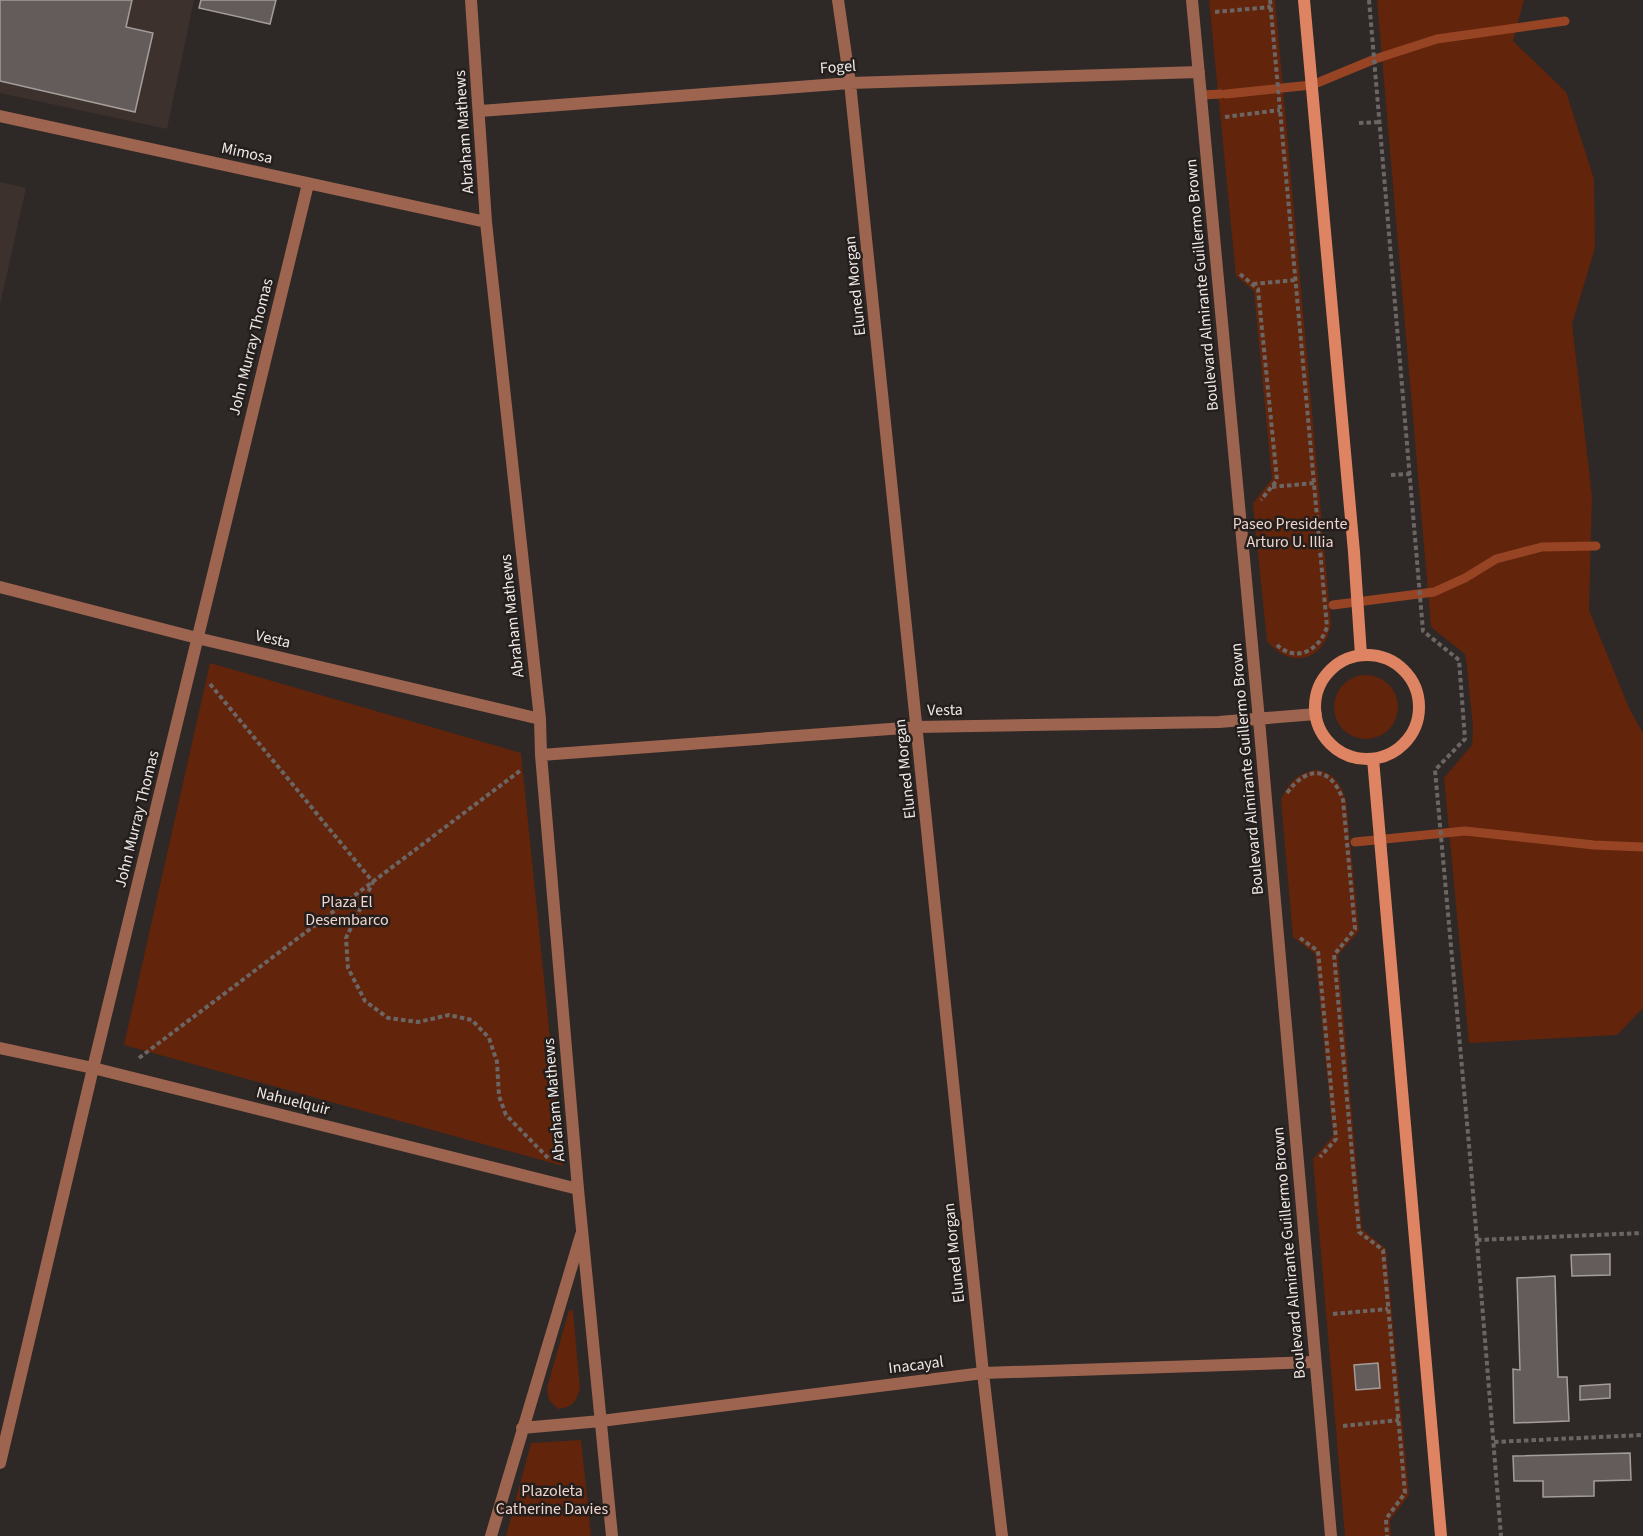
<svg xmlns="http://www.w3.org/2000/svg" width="1643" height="1536" font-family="'Source Sans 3',sans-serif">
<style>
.built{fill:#3d312d}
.green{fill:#62240b}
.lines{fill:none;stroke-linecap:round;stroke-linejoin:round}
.stream{stroke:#974424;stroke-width:9}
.building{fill:#635c5a;stroke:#a49d9a;stroke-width:1.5}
.path{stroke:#6b6664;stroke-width:4;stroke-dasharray:4.5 3;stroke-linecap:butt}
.street{stroke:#9d644f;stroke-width:12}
.secondary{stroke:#df8462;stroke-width:12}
.labels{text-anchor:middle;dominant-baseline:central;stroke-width:5;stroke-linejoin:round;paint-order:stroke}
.street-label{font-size:16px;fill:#eeeae8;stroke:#241e1c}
.park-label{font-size:16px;fill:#eed5cd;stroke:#241e1c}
</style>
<rect width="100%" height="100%" fill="#2e2826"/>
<path class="built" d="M0,0H194L167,129L0,93Z
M0,182L26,188L0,305Z"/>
<path class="green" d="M1209,0H1275L1331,624C1325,661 1290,670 1267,641L1253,503L1272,479L1254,291L1236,276Z
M1377,0H1524L1513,41L1566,92L1594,179L1595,248L1572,324L1592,496L1589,610L1629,708L1643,733V1008L1617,1035L1469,1043L1444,778L1472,745L1473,729L1467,667L1465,654L1431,627Z
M210,663L521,753L563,1166L124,1045Z
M1334 707a32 32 0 1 1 64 0a32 32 0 1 1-64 0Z
M1315,770C1333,771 1341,784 1346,800L1359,931L1338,955L1362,1229L1386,1249L1409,1495L1390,1520L1391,1536H1345L1313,1159L1333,1136L1315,954L1293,937L1281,800C1289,782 1295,775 1315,770Z
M569,1310L573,1311L580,1389C575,1403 573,1407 558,1409L549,1400L547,1388Z
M581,1440L591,1536H506L531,1443Z"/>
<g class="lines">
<path class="stream" d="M1282,88L1312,85L1375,59L1437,39L1565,21
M1226,94L1274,89
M1201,95L1221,94
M1333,605L1434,592L1465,578L1496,559L1542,547L1596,546
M1355,842L1465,831L1594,845L1643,847"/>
</g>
<path class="building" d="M0,0H132L126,27L153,33L135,112L0,81Z
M201,0H276L270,24L199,8Z
M1610,1254V1275L1572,1276L1571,1255Z
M1555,1276L1558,1377H1567L1569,1421L1514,1423L1513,1369L1520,1370L1517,1278Z
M1378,1363L1380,1388L1356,1390L1354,1365Z
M1610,1384V1398L1580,1400V1386Z
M1630,1453L1631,1480L1594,1481V1496L1543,1497V1481H1514L1513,1456Z"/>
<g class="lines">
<path class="path" d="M1270,0L1327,627C1319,651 1295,664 1275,643
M1369,0L1423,631L1459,660L1465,739L1435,770L1470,1156L1501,1536
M1215,12L1271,7
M1225,117L1280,110
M1359,123L1380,122
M1240,274L1258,289L1277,480L1261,500
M1253,284L1296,280
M1391,475L1410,474
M1272,487L1314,483
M210,684L373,882L346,938L348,968L365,1001L388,1018L418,1022L449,1015L472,1020L489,1038L497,1062L499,1096L506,1115L548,1158
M1287,793C1307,765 1331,766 1343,800L1355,929L1334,955L1359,1232L1383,1250L1405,1493L1386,1519L1387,1536
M1300,938L1318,951L1336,1139L1320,1157
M139,1058L521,770
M1477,1240L1642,1233
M1333,1314L1388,1309
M1343,1426L1399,1420
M1494,1442L1643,1435"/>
<path class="street" d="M471,0L486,222L540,719L541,755L578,1189L612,1536
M838,0L850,83L983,1373L1002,1536
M1192,0L1259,720L1331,1536
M480,111L850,83L1199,72
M0,116L486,222
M0,587L197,638L540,719
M541,755L917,727L1219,722L1316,714
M0,1048L93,1068L578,1189
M522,1428L601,1421L983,1373L1315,1362
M0,1463L93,1068L308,184
M491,1536L581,1235"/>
<path class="secondary" d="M1304,0L1354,552L1361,655
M1315 707a52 52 0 1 1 104 0a52 52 0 1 1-104 0Z
M1373,759L1441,1536"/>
</g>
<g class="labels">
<g class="street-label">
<text transform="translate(838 67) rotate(-4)">Fogel</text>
<text transform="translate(464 132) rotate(-94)">Abraham Mathews</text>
<text transform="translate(247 153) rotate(12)">Mimosa</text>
<text transform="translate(1202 285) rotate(-95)">Boulevard Almirante Guillermo Brown</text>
<text transform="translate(855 286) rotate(-96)">Eluned Morgan</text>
<text transform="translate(251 347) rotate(-76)">John Murray Thomas</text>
<text transform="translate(512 616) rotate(-96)">Abraham Mathews</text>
<text transform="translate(273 639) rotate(13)">Vesta</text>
<text transform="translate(945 710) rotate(-1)">Vesta</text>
<text transform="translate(905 769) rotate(-96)">Eluned Morgan</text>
<text transform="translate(1247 769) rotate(-95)">Boulevard Almirante Guillermo Brown</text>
<text transform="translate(137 819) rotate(-76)">John Murray Thomas</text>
<text transform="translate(554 1100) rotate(-95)">Abraham Mathews</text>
<text transform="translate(293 1101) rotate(14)">Nahuelquir</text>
<text transform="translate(954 1253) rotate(-96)">Eluned Morgan</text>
<text transform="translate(1289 1253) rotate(-95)">Boulevard Almirante Guillermo Brown</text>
<text transform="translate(916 1365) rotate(-7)">Inacayal</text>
</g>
<g class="park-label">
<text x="1290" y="524">Paseo Presidente<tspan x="1290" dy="18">Arturo U. Illia</tspan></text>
<text x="347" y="902">Plaza El<tspan x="347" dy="18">Desembarco</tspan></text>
<text x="552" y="1491">Plazoleta<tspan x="552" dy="18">Catherine Davies</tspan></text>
</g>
</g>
</svg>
